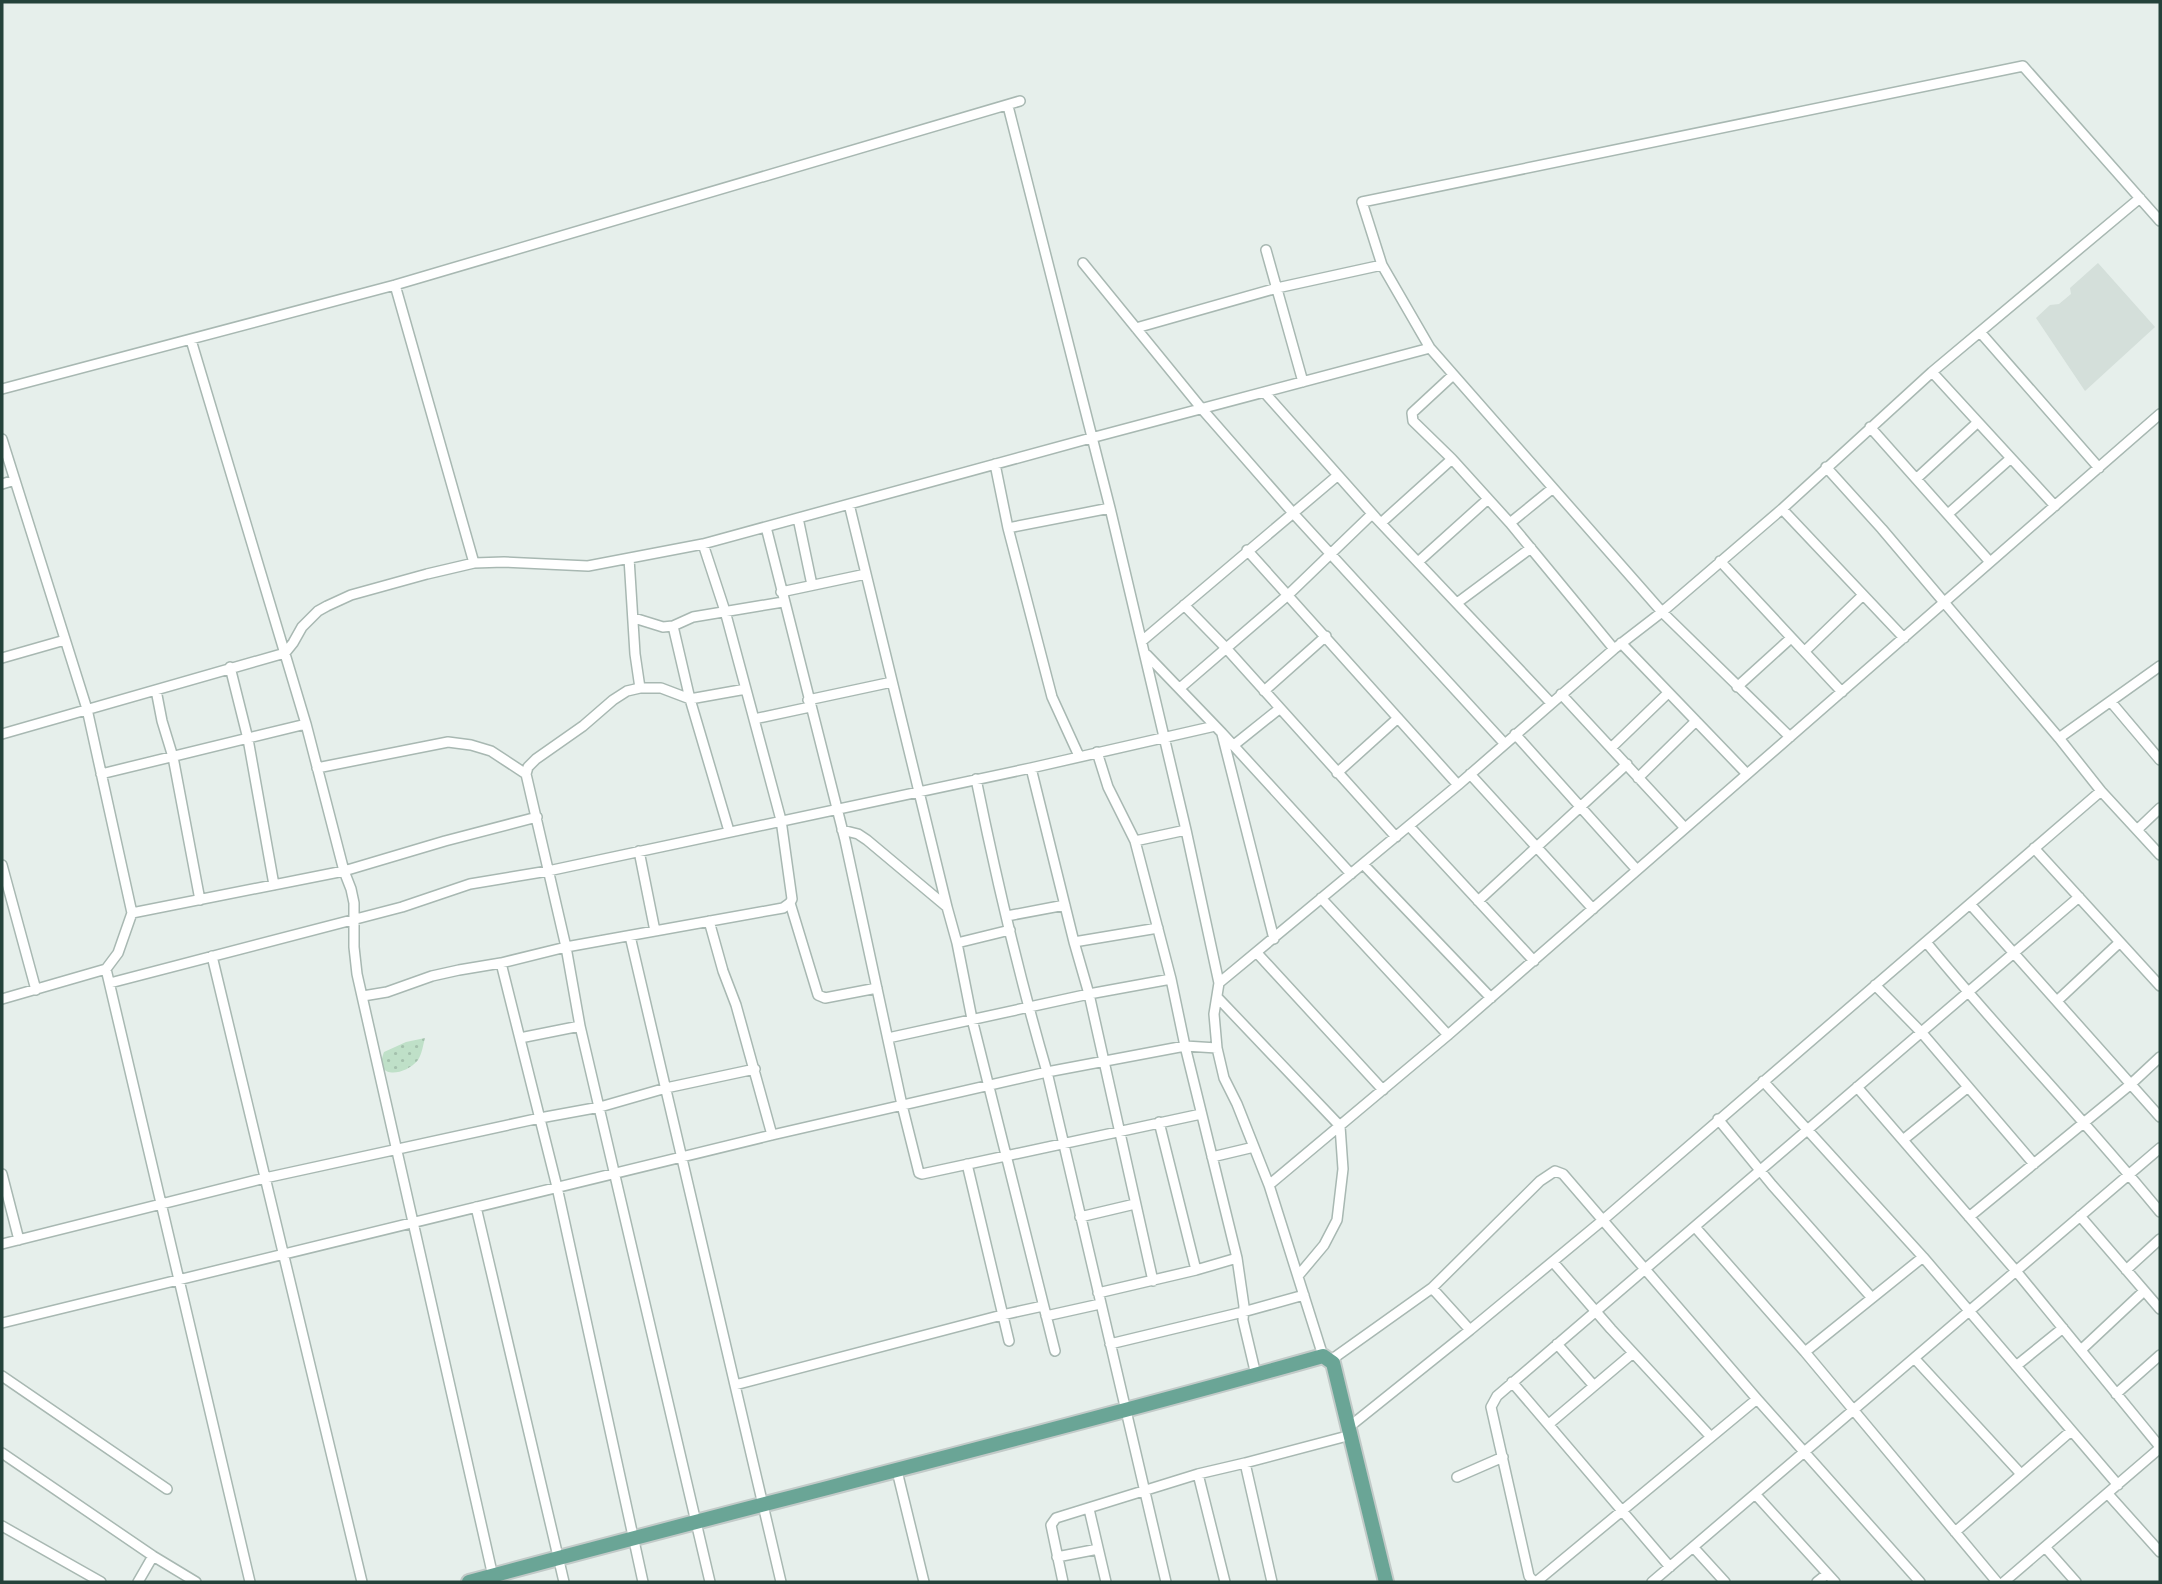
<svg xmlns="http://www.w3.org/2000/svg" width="2162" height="1584" font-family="Mulish,sans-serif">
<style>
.built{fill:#d4dfda}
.park{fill:url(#park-dots)}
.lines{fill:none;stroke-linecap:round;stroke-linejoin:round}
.minor-casing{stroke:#a8b8b2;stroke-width:12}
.primary-casing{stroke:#c2cac8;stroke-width:18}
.minor{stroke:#fff;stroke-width:9}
.primary{stroke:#6aa596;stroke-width:14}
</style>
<defs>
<pattern id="park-dots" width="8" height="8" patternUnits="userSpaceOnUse" patternTransform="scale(1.75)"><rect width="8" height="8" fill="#bfe0c8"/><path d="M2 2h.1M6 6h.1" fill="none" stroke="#a4c1ad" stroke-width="1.8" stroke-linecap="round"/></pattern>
</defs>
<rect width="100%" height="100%" fill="#e6efeb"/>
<path class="built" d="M2098,263L2155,327L2085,391L2036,318L2050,305L2059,304L2071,294L2070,288Z"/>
<path class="park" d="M425,1038C423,1045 422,1054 418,1060C405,1076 373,1080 384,1052L406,1042Z"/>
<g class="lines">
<g class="minor-casing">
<path id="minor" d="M1008,106L1110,508L1186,830L1219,983L1214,1014L1217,1048L1224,1078L1237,1104L1269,1185L1323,1356
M1266,250L1303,382
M1083,263L1202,409L1293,513L1504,743
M395,285L474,563
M1136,328L1277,288L1382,265
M1980,332L2099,468
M191,340L306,724L344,871L351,889L354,903V947L357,974L494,1581
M1932,372L2055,506
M1453,375L1412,413L1413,421L1452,459L1510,523L1614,649
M2,389L395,285L1020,101
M1264,392L1376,518L1551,703
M1870,427L1990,562
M2,439L87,709L132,913L118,953L106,969L2,999
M995,464L1008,528L1052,697L1079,756
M1826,467L1882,529L2059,738L2101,791L2160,855
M1916,479L1978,422
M2,484L15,480
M849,504L947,907
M1782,509L1904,638
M1948,514L2011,458
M798,518L812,585
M1381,523L1452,459
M1510,523L1553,488
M766,527L845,840L902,1105L919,1173L922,1174L1201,1114
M1008,528L1110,508
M703,544L725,611L781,820L792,899L790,903L818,995L825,998L877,988
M1247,550L1458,785
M629,558L635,654L640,688
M1720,561L1842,692
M1418,562L1488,499
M781,592L866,574
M1457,603L1531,548
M1184,605L1226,648L1396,837
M634,618L663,627L673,626
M1142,641L1337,476
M1621,643L1747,774
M1805,651L1863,595
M1147,655L1222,733L1351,874
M2,658L65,640
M230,667L248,739L274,885
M1737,687L1791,638
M1180,688L1288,595L1372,514
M156,690L162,721L173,757L200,900
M1264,691L1326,636
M1561,694L1685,828
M808,700L892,682
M2111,702L2160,760
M754,719L810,707
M2,734L285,653L293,643L302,627L318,611L327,606L351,595L427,574L474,563L504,562L588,566L703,544L1091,438L1430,348
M1222,734L1274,939
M1515,734L1637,870
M1790,737L1662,612L1430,348L1382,265L1362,202L2023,66L2160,221
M2059,738L2160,666
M1234,745L1279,709
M1611,748L1668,693
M1097,752L1108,787L1135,841L1171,979L1185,1046L1237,1258L1244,1306L1243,1320L1256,1375
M317,768L448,742L471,745L491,751L526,774
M1031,768L1074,942L1089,994L1153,1281
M1337,773L1398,718
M101,774L306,724
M1470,774L1593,909
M1638,778L1696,721
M976,779C996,878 1019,976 1047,1072L1166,1582
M1409,826L1534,961
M2138,829L2160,808
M842,830L858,834L867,840L947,907L957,943
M729,831L690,699L673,626L693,617L783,602
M1135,841L1186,830
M2034,848L2160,986
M639,851L655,931
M1363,864L1491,998
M2,865L36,990
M1321,898L1448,1035
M1478,901L1627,764
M1970,904L2160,1117
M132,913L344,871L445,841L537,817
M1007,916L1065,905
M709,921L723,971L736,1005L772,1135
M1010,930L957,943L972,1019L1055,1351
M630,936L781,1582
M1074,942L1158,928
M1926,942C2001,1034 2085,1120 2160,1212
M1257,953L1383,1090
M212,956L362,1582
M501,963L557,1187L643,1582
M106,969L250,1582
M110,983L402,907L470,884L548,871L1031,768L1215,726
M1219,983L1458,785L1614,649L1662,612L1782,509L1932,372L2140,198
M1875,985L1922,1033L2034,1164
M363,996L387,992L432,976L459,970L501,963L566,947L783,908L790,903
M1217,997L1340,1126L1343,1169L1337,1220L1324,1245L1298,1276
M2057,1001L2120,942
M520,1038L580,1026
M888,1038L1089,994L1171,979
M1763,1081L1923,1257L2118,1485
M1857,1087L2016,1271L2160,1447
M1718,1119L1772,1185L1872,1298
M1159,1122L1196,1270
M1903,1140L1968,1087
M1212,1157L1254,1147
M967,1164L1009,1341
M2,1174L19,1240
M1269,1185L1448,1035L2160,414
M476,1207L564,1582
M2080,1216L2160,1309
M1080,1217L1135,1204
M1969,1217L2131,1084L2160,1057
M1695,1227L1805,1352L1997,1582
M2,1244L265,1178L540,1118L600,1107L666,1088L755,1069
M1553,1262L1611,1329L1711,1437
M2126,1270L2160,1239
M1432,1288L1540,1181L1555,1171L1563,1174L1757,1399L1920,1582
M1098,1293L1196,1270L1237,1258
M1046,1316L1100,1304
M2,1323L772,1135L1047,1072L1185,1046L1217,1048
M1110,1344L1243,1312L1304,1295
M1557,1344L1594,1386
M2081,1350L2144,1291
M1805,1352L1923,1257
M1915,1359L2021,1474
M1331,1360L1432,1288L1470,1330L1603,1220L2101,791
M2016,1366L2063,1328
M2,1376L167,1489
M1512,1382L1670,1567
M735,1385L1002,1315L1043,1306
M2116,1394L2160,1355
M1549,1424L1633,1353
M1349,1427L1470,1330
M2,1453L153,1556L196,1582
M1245,1463L1351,1435
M897,1471L924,1582
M1198,1474L1225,1582
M1457,1477L1503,1457
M2108,1494L2160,1552
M1756,1495L1835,1582
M1089,1509L1106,1582
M2,1526L101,1582
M1955,1532L2071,1431
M2045,1547L2076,1582
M1694,1548L1725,1582
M1057,1557L1098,1549
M138,1582L153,1556
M710,1582L580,1026L566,947L526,774L528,767L536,759L583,726L613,700L627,691L640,688H661L690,699L746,689
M1063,1582L1051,1525L1056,1518L1198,1474L1245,1463L1272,1582
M1534,1582L1529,1576L1491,1407L1497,1396L2079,897
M1536,1582L1757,1399
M1652,1582L2160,1148
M1817,1582L1827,1574
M2004,1582L2160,1448"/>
</g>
<g class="primary-casing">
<path id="primary" d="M469,1582C753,1505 1040,1436 1323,1356L1333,1363L1386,1582"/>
</g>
<use href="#minor" class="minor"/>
<use href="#primary" class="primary"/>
</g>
<rect width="2162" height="1584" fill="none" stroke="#24423a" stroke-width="7"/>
</svg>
